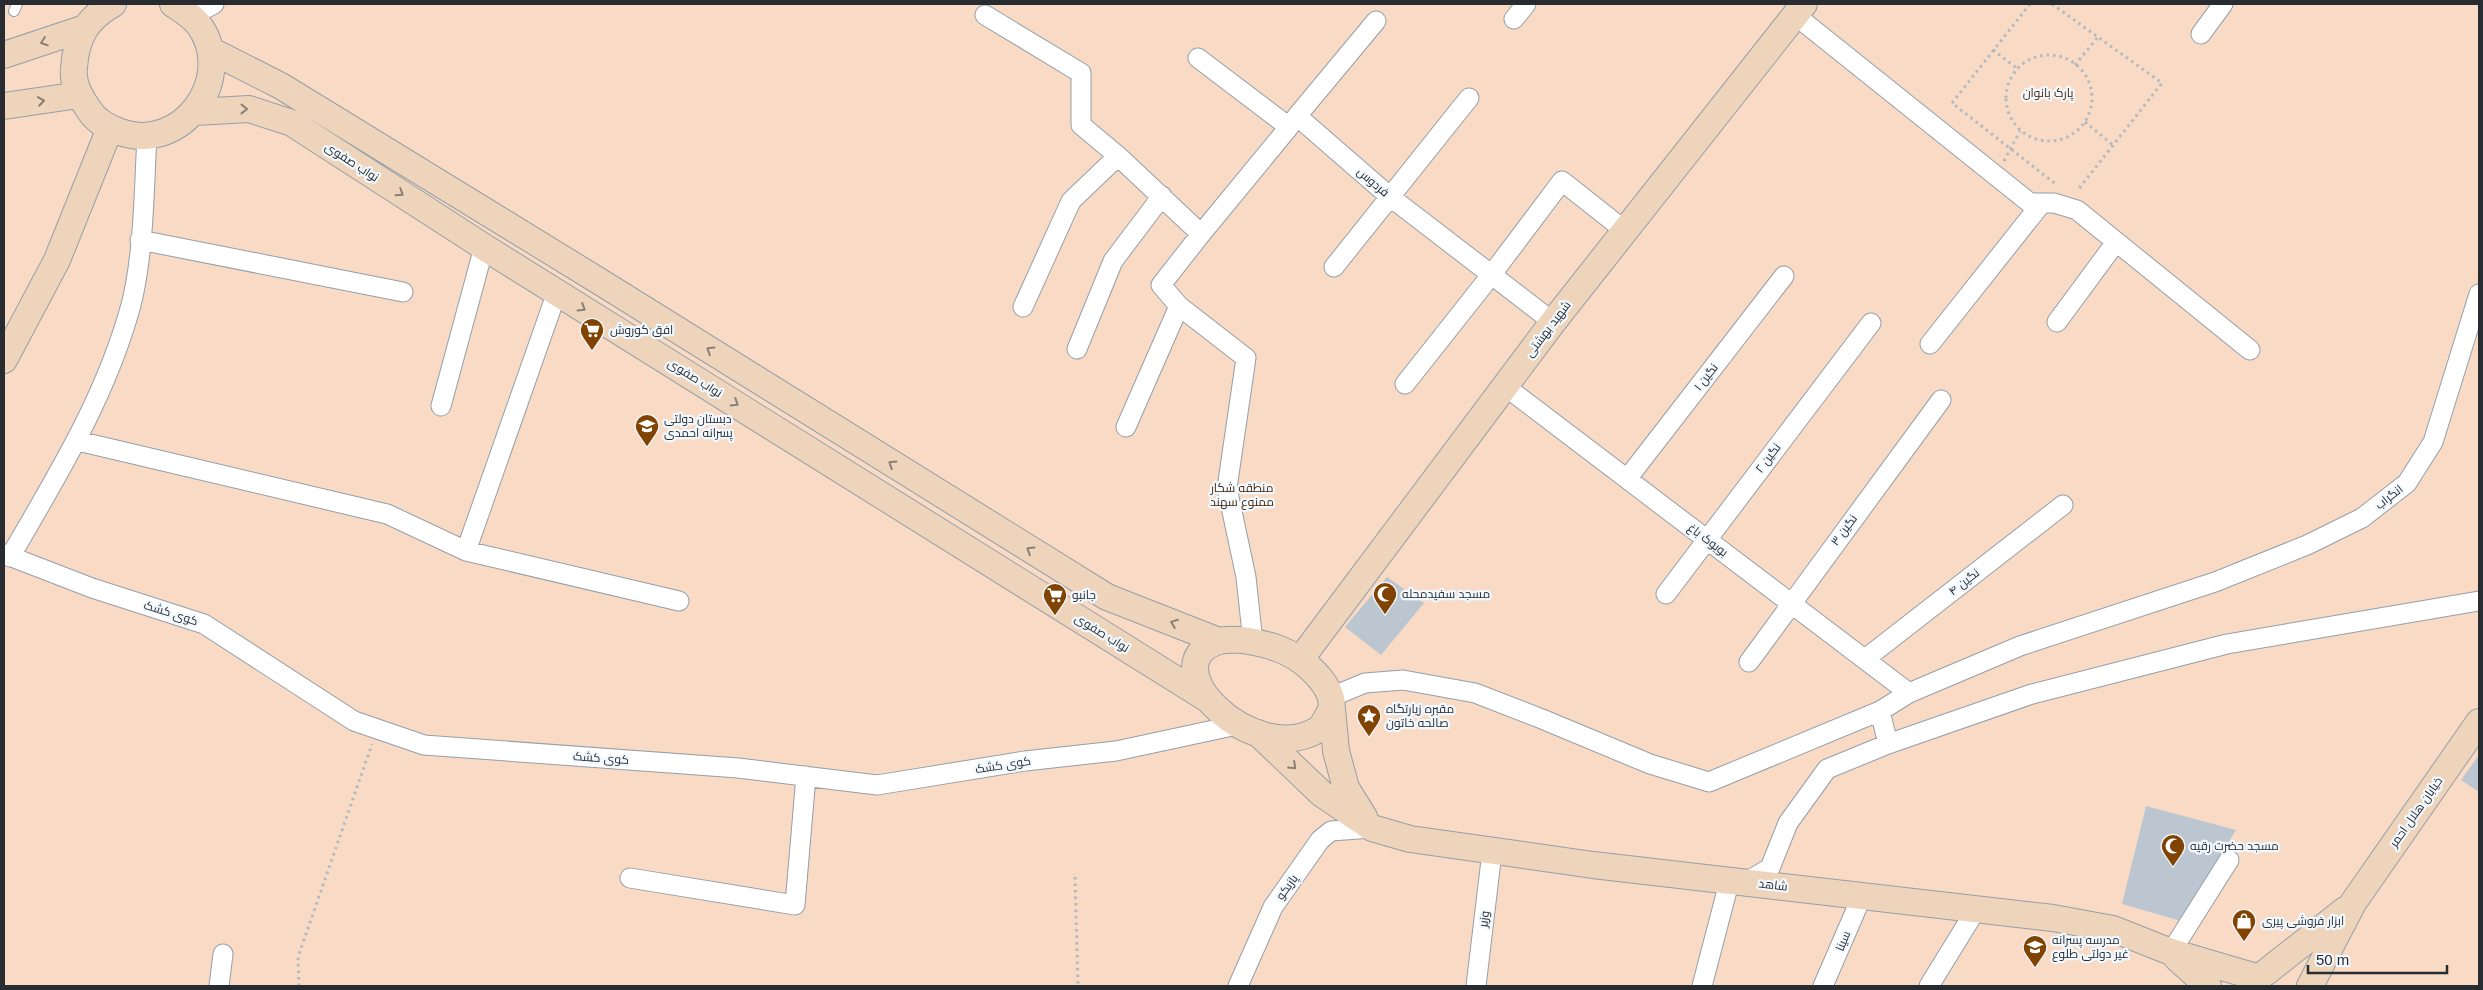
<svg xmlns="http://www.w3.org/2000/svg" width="2483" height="990" font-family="Helvetica,Cairo,sans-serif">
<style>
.green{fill:#f8dac5}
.building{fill:#bcc6d0}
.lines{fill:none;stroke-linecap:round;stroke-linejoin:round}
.lane-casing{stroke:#959fa8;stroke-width:12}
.street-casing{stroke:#959fa8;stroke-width:21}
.secondary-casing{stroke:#959fa8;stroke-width:28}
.path{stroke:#b3b9bf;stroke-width:3;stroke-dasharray:2.5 4;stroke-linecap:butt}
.lane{stroke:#fff;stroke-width:10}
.street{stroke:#fff;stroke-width:19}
.secondary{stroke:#edd4bb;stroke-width:26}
.oneway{stroke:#8a8076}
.labels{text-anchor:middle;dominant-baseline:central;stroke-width:4.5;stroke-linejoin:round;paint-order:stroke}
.park-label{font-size:12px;fill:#482709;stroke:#f1f8fe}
.street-label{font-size:12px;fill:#282c30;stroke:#f1f8fe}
.poi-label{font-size:12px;fill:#282c30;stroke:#f1f8fe;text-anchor:start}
</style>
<rect width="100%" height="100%" fill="#f1f8fe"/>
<path class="green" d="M4,4H2479V986H4Z"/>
<path class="building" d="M1387,577L1424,603L1381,655L1345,627Z
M2479,755V792L2461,780Z
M2146,806L2236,830L2181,921L2122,904Z"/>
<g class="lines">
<g class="lane-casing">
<path id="lane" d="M14,11L17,4"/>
</g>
<g class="street-casing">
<path id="street" d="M985,15L1081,73V125L1118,156L1201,234L1289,127
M1795,15L2030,203H2054L2077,210L2250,350
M191,16L214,4
M1514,19L1526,4
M2201,34L2223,4
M1198,58L1289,127L1297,116L1389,196L1553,322
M1297,116L1376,21
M1201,234L1161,285L1179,306L1246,358L1227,488L1246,577L1253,642
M140,240L403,292
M1334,267L1469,98
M1023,307L1071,201L1118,156
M2057,322L2116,242
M1930,344L2041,204
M1077,349L1113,261L1162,196
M1405,384L1492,274L1562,181L1624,230
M1506,387L1909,693
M441,406L484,247
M1126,427L1179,306
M78,441L387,514L466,551L679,601
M1627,479L1784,276
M466,551L557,292
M4,554L92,588L204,624L354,721L424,745L738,768L877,785L1025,761L1116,751L1237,725
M10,557C57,476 106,397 131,305C144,254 144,189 147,136
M1666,594L1871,323
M1865,659L2063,505
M1749,662L1941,400
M1331,697L1365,683L1403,680L1475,693L1542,719L1650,764L1709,782L1880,711L1909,693L2020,646L2215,582L2307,545L2362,518L2407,483L2433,442L2479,294
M1880,711L1888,744
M630,878L795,905L806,776
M1748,881L1770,868L1788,823L1827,769L1888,744L2032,694L2227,644L2479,601
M2171,952L2229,860
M219,986L223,954
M1238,986L1273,907L1320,840L1331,831L1372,828
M1476,986L1492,852
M1702,986L1730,879
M1823,986L1862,896
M1929,986L1977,908"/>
</g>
<g class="secondary-casing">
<path id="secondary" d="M113,4C86,19 76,38 74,68C72,84 81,98 89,110C96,121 109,128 120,132C182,154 237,78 199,25C192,16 182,10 173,4
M210,50L281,86L594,278L1107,597L1219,641
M4,55L85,28
M4,106L79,95
M195,112L249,109L292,123L484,247L1209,700
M4,360L57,260L110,128
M1242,640C1269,644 1290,650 1310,668C1322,679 1338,698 1329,714C1326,718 1323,726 1319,729C1254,770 1147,664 1219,641C1226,639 1235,640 1242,640Z
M1300,660L1553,322L1804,4
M1332,709L1336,751L1346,788L1364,817
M1258,733L1322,794L1372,828L1410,839L1593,865L2053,918L2113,929L2171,952L2256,977
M2177,958L2208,986
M2265,973L2345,910
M2310,986L2353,903L2479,722"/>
</g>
<path class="path" d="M2030,4L1952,103L2057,185
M2052,4L2162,83L2077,191
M1993,50L2018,69
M2006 98a43 43 0 1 1 86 0a43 43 0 1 1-86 0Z
M2075,65L2098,37
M2085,122L2113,145
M2004,161L2020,131
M1075,877L1078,986
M299,986L298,957L372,744"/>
<use href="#lane" class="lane"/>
<use href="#street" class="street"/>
<use href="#secondary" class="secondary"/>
</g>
<defs><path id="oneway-chevron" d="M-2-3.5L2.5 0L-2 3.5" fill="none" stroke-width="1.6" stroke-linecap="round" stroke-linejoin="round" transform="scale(1.25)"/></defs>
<g class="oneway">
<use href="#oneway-chevron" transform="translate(44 42) rotate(161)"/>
<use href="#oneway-chevron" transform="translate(41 101) rotate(-8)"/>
<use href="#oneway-chevron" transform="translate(244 109)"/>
<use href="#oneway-chevron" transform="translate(400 193) rotate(33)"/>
<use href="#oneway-chevron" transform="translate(582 308) rotate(32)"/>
<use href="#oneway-chevron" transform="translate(710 350) rotate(-148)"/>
<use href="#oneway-chevron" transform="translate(735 403) rotate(32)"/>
<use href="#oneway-chevron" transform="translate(892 464) rotate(-148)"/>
<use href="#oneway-chevron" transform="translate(1030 550) rotate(-148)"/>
<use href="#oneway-chevron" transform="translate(1174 623) rotate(-159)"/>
<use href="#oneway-chevron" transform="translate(1293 766) rotate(43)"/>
</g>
<defs>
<g id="supermarket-pin" transform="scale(1.25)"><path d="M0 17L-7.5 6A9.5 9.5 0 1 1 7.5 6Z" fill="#814301" stroke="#f1f8fe"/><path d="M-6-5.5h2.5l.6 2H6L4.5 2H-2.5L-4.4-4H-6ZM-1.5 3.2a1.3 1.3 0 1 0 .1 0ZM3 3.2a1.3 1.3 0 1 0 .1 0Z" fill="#fff"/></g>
<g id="school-pin" transform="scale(1.25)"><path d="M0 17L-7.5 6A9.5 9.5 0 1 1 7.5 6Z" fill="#814301" stroke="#f1f8fe"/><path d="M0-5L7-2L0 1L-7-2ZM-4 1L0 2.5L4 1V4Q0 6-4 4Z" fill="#fff"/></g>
<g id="mosque-pin" transform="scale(1.25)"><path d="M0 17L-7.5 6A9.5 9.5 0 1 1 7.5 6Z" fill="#814301" stroke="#f1f8fe"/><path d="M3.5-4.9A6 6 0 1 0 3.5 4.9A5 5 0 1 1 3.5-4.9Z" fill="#fff"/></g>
<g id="sight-pin" transform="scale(1.25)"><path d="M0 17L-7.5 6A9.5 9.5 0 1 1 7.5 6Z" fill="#814301" stroke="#f1f8fe"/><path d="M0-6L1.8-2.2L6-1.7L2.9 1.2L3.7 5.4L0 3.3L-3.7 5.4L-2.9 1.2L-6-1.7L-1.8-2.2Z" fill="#fff"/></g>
<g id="shop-pin" transform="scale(1.25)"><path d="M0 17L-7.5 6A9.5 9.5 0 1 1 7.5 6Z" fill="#814301" stroke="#f1f8fe"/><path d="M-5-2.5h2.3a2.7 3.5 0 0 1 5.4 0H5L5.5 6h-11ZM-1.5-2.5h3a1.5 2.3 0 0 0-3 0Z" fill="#fff"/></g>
</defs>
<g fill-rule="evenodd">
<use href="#supermarket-pin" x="592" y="330"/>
<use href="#school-pin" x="647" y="426"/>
<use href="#mosque-pin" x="1385" y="594"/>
<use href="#supermarket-pin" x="1055" y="595"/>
<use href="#sight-pin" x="1369" y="716"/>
<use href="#mosque-pin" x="2173" y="846"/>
<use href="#shop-pin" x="2244" y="921"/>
<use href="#school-pin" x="2035" y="947"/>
</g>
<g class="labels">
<g class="park-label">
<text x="2048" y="93">پارک بانوان</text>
<text x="1242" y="488">منطقه شکار<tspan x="1242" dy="14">ممنوع سهند</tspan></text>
</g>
<g class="street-label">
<text transform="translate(352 162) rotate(33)">نواب صفوی</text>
<text transform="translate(1373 182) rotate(41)">فردوس</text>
<text transform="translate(1548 329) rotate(-53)">شهید بهشتی</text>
<text transform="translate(1706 377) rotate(-52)">نگین ۱</text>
<text transform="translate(695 378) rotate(32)">نواب صفوی</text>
<text transform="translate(1768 458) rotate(-53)">نگین ۲</text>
<text transform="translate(2389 497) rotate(-38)">انگراب</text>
<text transform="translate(1844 530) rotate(-53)">نگین ۳</text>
<text transform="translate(1708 540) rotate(37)">بویوک باغ</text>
<text transform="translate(1964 582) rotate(-38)">نگین ۴</text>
<text transform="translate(171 613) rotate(18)">کوی کشک</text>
<text transform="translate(1102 633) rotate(32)">نواب صفوی</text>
<text transform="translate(601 758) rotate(4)">کوی کشک</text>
<text transform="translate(1003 765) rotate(-9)">کوی کشک</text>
<text transform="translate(2416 812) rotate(-55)">خیابان هلال احمر</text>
<text transform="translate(1773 885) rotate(7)">شاهد</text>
<text transform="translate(1287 887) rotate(-54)">پازیکو</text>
<text transform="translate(1484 919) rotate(-83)">وزیر</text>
<text transform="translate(1843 941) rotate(-67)">سینا</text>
</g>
<g class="poi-label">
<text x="610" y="330">افق کوروش</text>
<text x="664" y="419">دبستان دولتی<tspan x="664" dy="14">پسرانه احمدی</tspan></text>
<text x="1402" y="594">مسجد سفیدمحله</text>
<text x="1072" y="595">جانبو</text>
<text x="1386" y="709">مقبره زیارتگاه<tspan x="1386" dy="14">صالحه خاتون</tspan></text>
<text x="2190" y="846">مسجد حضرت رقیه</text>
<text x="2262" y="921">ابزار فروشی پیری</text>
<text x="2052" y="940">مدرسه پسرانه<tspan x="2052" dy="14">غیر دولتی طلوع</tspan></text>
</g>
</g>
<rect width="2483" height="990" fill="none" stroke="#282c30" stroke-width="10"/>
<path d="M2308 965v8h139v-8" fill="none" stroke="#282c30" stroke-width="2.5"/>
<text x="2316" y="965" font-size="15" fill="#282c30" stroke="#f1f8fe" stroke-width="4" paint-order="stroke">50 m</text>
</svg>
